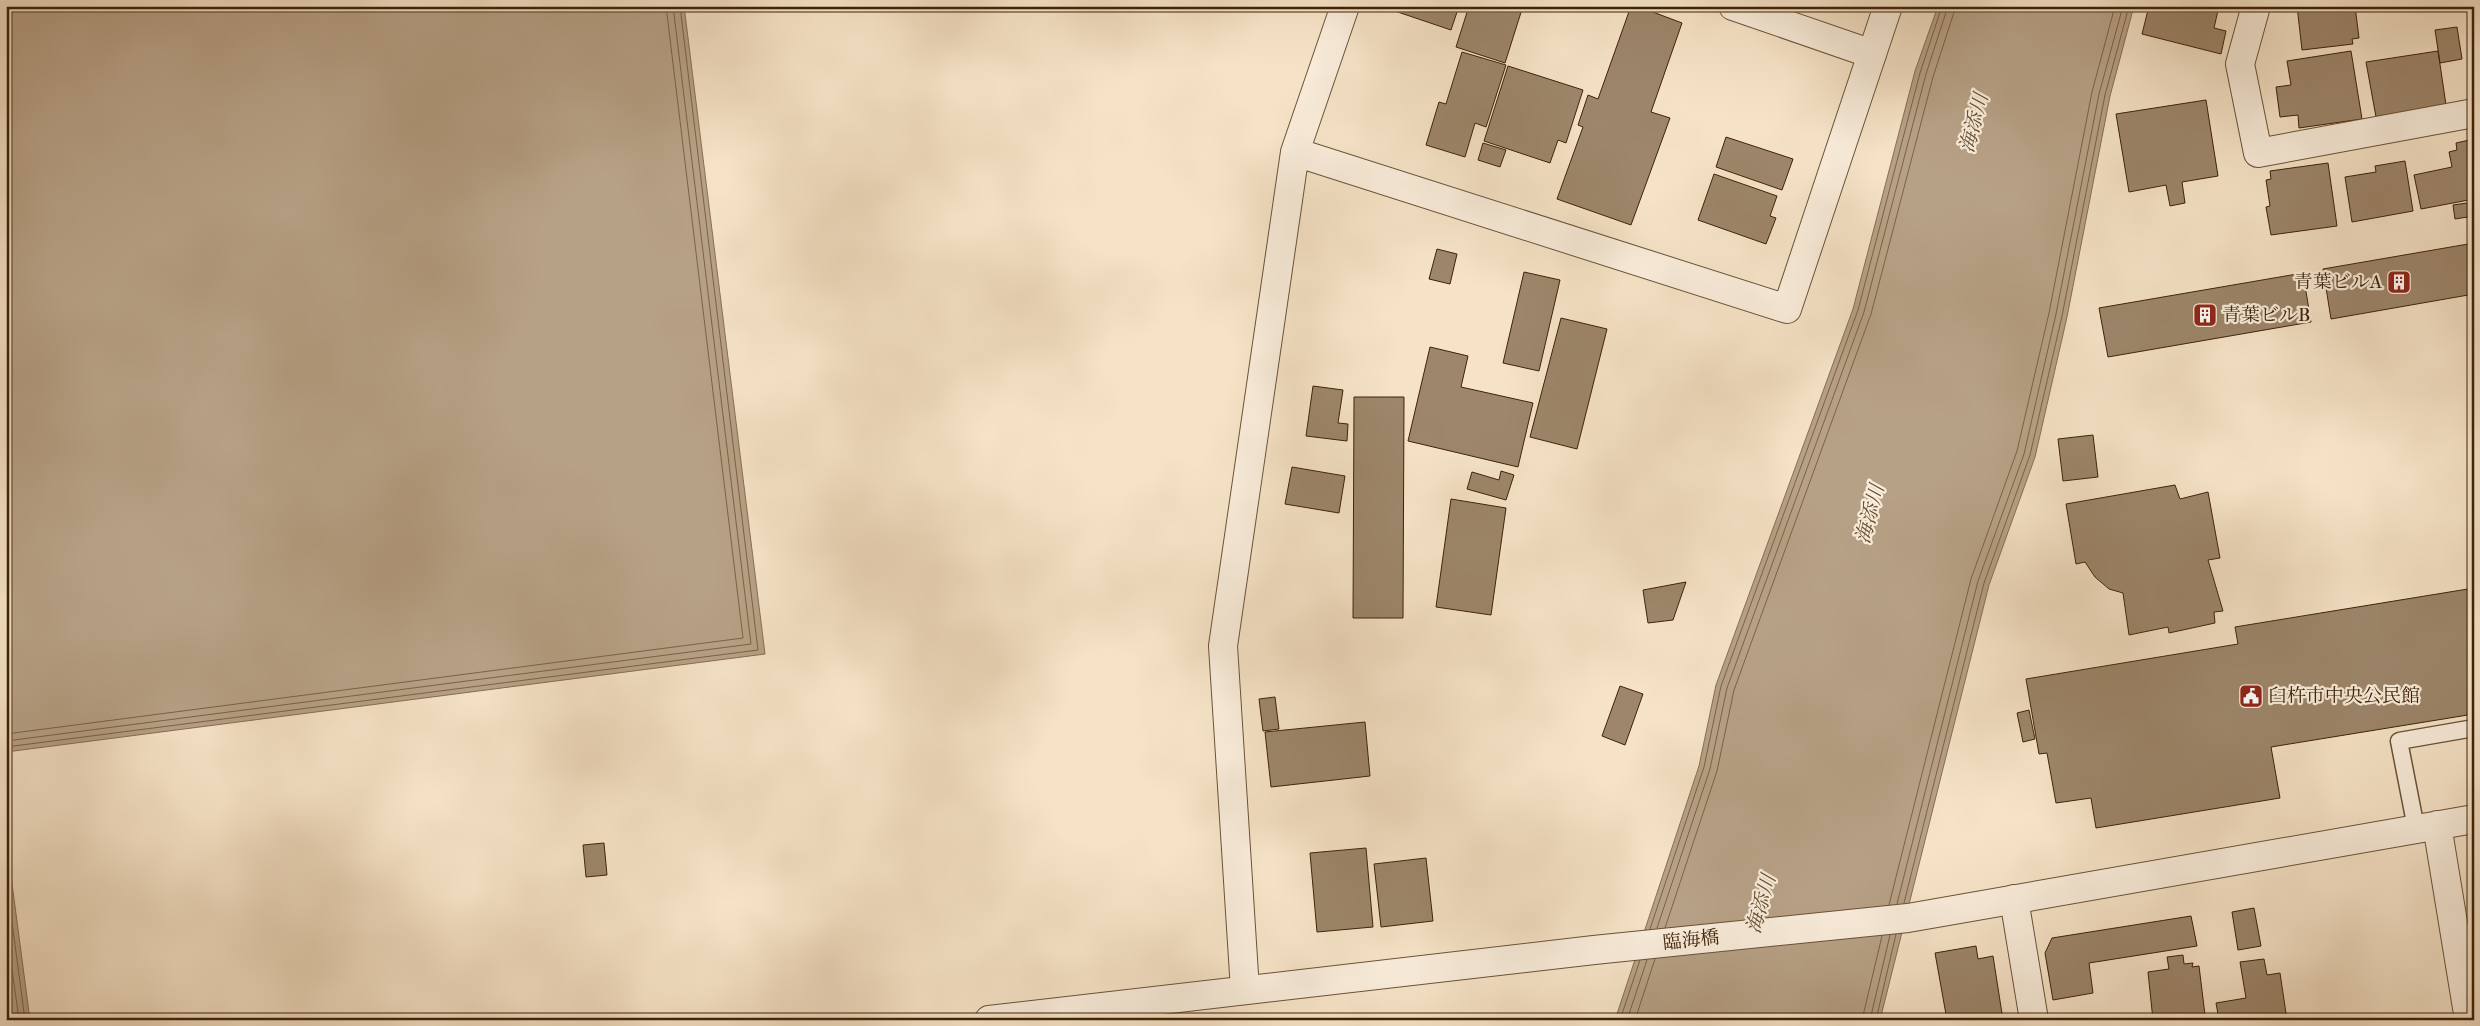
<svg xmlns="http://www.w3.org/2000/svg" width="2480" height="1026" font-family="'IM FELL French Canon','Noto Serif JP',serif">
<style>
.water{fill:#b7a186;stroke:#866e54}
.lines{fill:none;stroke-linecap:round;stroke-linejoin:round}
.shore{stroke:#7a6247;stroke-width:1}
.building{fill:#9d866b;stroke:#3d2208}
.service-casing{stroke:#6b5238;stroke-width:19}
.minor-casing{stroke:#6b5238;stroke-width:30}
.tertiary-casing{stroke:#6b5238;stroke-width:30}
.service{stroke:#f9eddb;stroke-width:16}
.minor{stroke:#f9eddb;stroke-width:28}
.tertiary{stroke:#f9eddb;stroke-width:28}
.labels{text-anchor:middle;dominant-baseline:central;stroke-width:4.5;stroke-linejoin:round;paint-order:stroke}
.poi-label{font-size:19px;fill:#3d2208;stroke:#f9eddb;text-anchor:start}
.street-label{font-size:19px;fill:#3d2208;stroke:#f9eddb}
.water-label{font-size:20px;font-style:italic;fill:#684e34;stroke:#f9eddb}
</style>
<rect width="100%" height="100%" fill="#f6e3c7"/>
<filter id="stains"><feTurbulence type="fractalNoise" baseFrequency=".004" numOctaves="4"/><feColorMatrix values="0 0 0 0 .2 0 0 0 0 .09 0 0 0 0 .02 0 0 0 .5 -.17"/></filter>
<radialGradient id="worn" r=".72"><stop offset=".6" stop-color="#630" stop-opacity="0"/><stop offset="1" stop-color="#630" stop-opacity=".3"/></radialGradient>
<path class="water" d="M6,6H684L765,654L6,752Z
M1938,6H2134L2110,96L2067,317L2035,457L1989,585L1880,1020H1615L1699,766L1716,685L1853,309L1915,71Z
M6,838L30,1020H6Z"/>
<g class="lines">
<path class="shore" d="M6,734L743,638L666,6
M6,741L751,644L673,6
M6,747L758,650L680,6
M6,877L25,1020
M1904,903L1984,583L2030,455L2062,316L2105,95L2129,6
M1897,904L1978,581L2024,454L2056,314L2099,94L2123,6
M1889,905L1971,579L2017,451L2049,313L2092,92L2115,6
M6,925L19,1020
M1657,928L1710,769L1727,688L1864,312L1926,74L1948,6
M1665,928L1717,771L1734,690L1871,314L1933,77L1956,6
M1650,929L1704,767L1721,686L1858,310L1920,73L1942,6
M1620,1020L1640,960
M1627,1020L1647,960
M1635,1020L1655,959
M1862,1020L1882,936
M1870,1020L1890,935
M1876,1020L1896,934"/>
</g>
<path class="building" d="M1380,6H1459L1451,30Z
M1469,6H1523L1505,63L1456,47Z
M1631,6H1637L1682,23L1651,112L1670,118L1631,225L1557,199L1583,127L1578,125L1588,95L1598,99Z
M2149,6H2219L2214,28L2226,31L2221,54L2142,34Z
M2297,6H2355L2359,38L2352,39L2353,44L2302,50Z
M2457,27L2462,59L2440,63L2435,30Z
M2351,51L2362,119L2299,128L2298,115L2280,117L2276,87L2291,85L2287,61Z
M2438,51L2446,105L2376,117L2366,62Z
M1462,52L1506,65L1486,127L1475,123L1465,157L1426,145L1439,102L1446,104Z
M1508,66L1583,90L1566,143L1558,140L1550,163L1484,141Z
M2206,100L2218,176L2182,182L2185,203L2170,206L2166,185L2129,192L2116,114Z
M1726,137L1793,159L1782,190L1716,167Z
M2474,139V199L2421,209L2414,175L2452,167L2449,152L2457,150L2456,143Z
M1483,143L1506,150L1500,167L1478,160Z
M2405,161L2413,211L2352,222L2345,177L2376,172L2375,166Z
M2328,163L2337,226L2271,235L2266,207L2270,206L2266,180L2271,179L2270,171Z
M1714,174L1777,196L1770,216L1776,218L1766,244L1698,220Z
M2474,202V216L2455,219L2453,205Z
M2474,243V294L2331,319L2323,269Z
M1437,249L1457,254L1450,284L1429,279Z
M1524,272L1560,280L1539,371L1503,363Z
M2303,273L2311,322L2108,357L2099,308Z
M1561,318L1607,329L1577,449L1530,437Z
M1430,347L1468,356L1461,387L1533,403L1518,467L1408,441Z
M1313,386L1343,390L1338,423L1348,424L1347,441L1306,436Z
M1354,397H1404L1403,618H1353Z
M2093,435L2098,477L2063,481L2058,439Z
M1292,467L1345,476L1339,513L1285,504Z
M1501,471L1514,475L1506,500L1467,489L1472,472L1499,480Z
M2175,485L2180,499L2208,492L2220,558L2208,560L2223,611L2214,612L2215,623L2169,633L2168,627L2129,635L2123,593L2109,589L2095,577L2085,562L2076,564L2066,504Z
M1451,499L1506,508L1491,615L1436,607Z
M1686,582L1673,620L1648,623L1643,590Z
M2474,588V714L2271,747L2280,798L2096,828L2091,798L2056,803L2047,753L2039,754L2026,679L2238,644L2235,627Z
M1620,686L1643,694L1625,745L1602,736Z
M1275,697L1279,729L1263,731L1259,699Z
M2029,710L2035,739L2023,742L2017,713Z
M1365,722L1370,776L1271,787L1265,732Z
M604,843L607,875L586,877L583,845Z
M1366,848L1373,927L1317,932L1310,853Z
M1426,858L1433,921L1381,927L1374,864Z
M2254,908L2261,946L2238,950L2232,912Z
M2191,916L2197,946L2089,963L2093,993L2053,1000L2045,953L2052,938Z
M1976,946L1978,959L1993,956L2003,1020H1947L1935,953Z
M2183,955L2184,964L2193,963L2192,967L2199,966L2205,1015L2153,1020L2148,972L2169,969L2167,957Z
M2264,959L2267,975L2280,973L2287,1020H2219L2216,1003L2246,998L2240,962Z"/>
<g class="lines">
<g class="service-casing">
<path id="service" d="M2416,828L2399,741L2474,728"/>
</g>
<g class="minor-casing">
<path id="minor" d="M1733,6L1872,54
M2256,6L2240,64L2258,153L2474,113
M2014,899L2034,1020"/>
</g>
<g class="tertiary-casing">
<path id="tertiary" d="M1295,152L1787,309L1888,6
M2437,825L2469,1020
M1245,990L1223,646L1295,152L1345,6
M989,1020L1594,950L1908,918L2474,819"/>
</g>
<use href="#service" class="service"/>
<use href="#minor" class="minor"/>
<use href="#tertiary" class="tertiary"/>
</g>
<defs>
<g id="building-square" transform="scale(1.25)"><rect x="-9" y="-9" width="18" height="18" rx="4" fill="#8f2418" stroke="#f9eddb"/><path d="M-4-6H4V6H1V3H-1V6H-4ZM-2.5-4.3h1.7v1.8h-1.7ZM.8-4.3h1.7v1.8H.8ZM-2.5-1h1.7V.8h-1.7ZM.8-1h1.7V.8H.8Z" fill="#fff"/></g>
<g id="civic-square" transform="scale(1.25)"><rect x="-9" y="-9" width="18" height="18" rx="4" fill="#8f2418" stroke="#f9eddb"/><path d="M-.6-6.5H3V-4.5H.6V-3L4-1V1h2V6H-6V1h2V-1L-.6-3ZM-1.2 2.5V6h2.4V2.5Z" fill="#fff"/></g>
</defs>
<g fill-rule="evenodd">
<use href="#building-square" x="2399" y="282"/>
<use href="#building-square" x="2205" y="315"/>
<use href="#civic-square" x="2251" y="696"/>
</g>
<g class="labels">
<g class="poi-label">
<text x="2382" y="282" text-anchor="end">青葉ビルA</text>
<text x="2222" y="315">青葉ビルB</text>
<text x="2268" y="696">臼杵市中央公民館</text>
</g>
<g class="street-label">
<text transform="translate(1691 940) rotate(-6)">臨海橋</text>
</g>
<g class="water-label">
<text transform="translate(1974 123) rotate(-75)">海添川</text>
<text transform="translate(1870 514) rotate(-75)">海添川</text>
<text transform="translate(1761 904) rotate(-74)">海添川</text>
</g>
</g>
<rect width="2480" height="1026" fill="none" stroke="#f6e3c7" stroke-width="25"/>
<rect x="8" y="8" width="2465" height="1011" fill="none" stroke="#3d2208" stroke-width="2.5"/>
<rect x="12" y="12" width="2455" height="1001" fill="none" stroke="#3d2208"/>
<rect width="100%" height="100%" filter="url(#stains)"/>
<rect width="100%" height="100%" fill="url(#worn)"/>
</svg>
